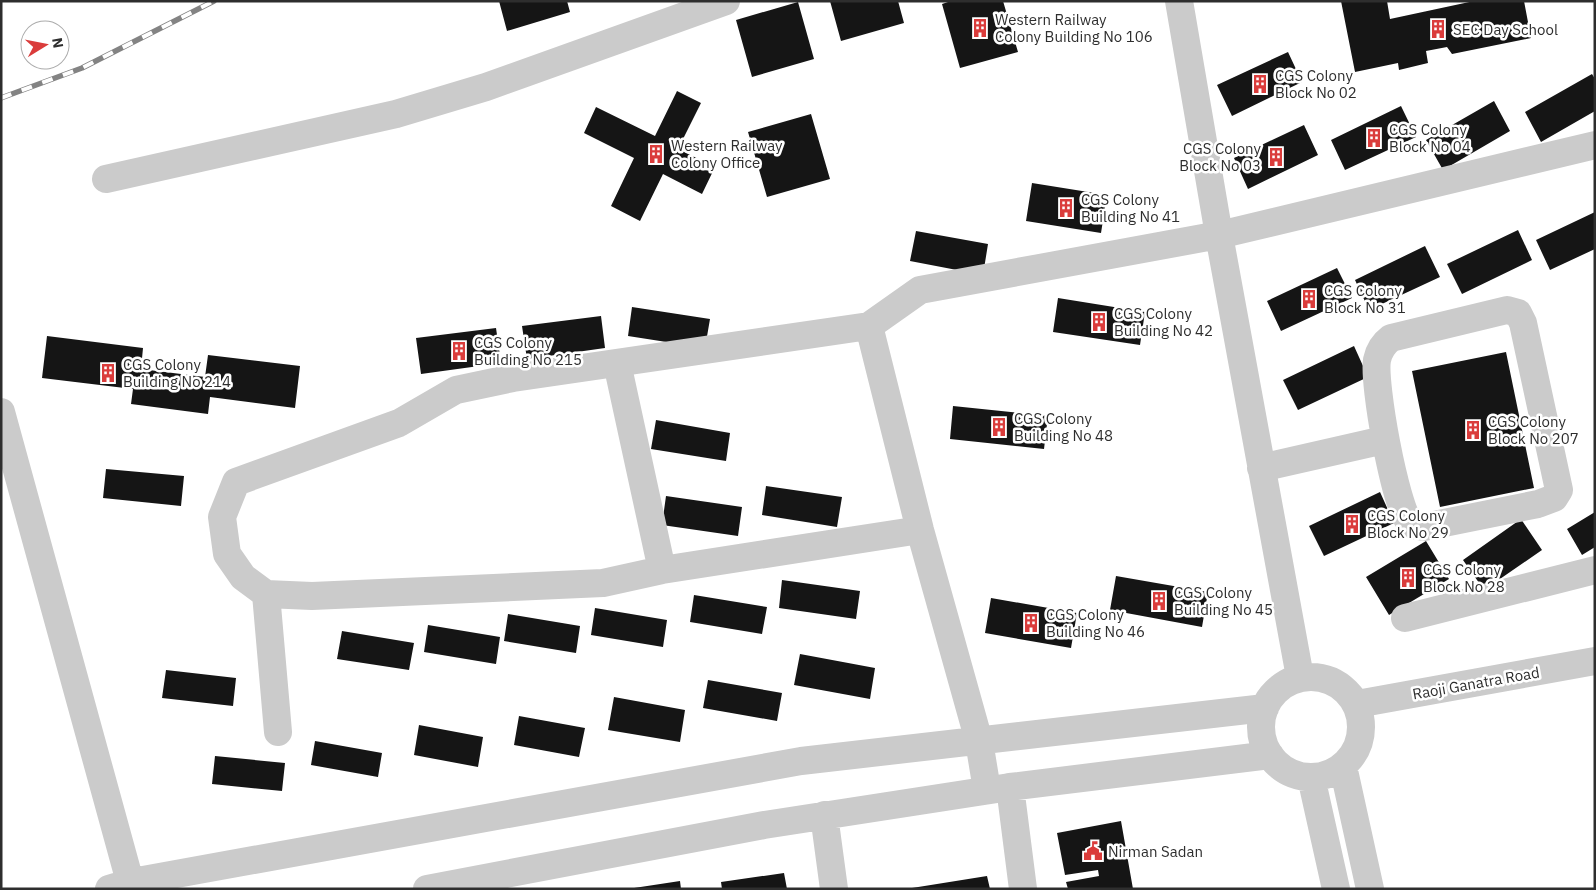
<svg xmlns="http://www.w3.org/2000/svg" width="1596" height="890" font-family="'IBM Plex Sans',sans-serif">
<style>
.building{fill:#151515}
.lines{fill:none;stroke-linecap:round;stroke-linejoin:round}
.minor{stroke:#cbcbcb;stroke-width:28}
.rail-casing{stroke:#838383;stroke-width:5.5}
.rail{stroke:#fff;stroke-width:4;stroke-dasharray:11;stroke-linecap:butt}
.labels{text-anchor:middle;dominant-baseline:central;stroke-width:5;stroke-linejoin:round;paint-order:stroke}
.poi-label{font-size:15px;fill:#2e2e2e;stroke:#fff;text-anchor:start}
.street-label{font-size:15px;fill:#2e2e2e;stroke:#fff}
</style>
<rect width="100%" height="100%" fill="#fff"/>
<path class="building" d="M499,1H567L570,12L507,31Z
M830,1H898L904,23L841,41Z
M951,1H1003L1018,52L960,68L942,4Z
M1341,1H1387L1390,19L1474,1H1524L1531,38L1452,54L1447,47L1426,51L1428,63L1399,70L1398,63L1355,72Z
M798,2L814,59L752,77L736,20Z
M1288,52L1302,82L1232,116L1217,85Z
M1592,74L1595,79V111L1541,142L1525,112Z
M677,91L701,103L678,149L715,167L702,194L663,174L640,221L611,206L634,158L584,133L596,107L655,136Z
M1494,101L1510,131L1443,170L1426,140Z
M1401,106L1416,137L1345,170L1331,140Z
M811,114L830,179L767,197L748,132Z
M1304,125L1318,155L1248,189L1234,158Z
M1032,183L1107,195L1101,233L1026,221Z
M1595,212V249L1550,270L1536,240Z
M1518,230L1532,260L1462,294L1447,264Z
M916,231L988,244L983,275L910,261Z
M1425,246L1440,277L1369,310L1355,280Z
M1337,268L1352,298L1281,331L1267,301Z
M1058,298L1145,312L1140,345L1053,332Z
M632,307L710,319L705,348L628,336Z
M601,316L605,348L527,359L522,326Z
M496,328L501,363L421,374L416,338Z
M47,336L143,348L141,369L205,377L208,355L300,366L295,408L210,397L208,414L131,404L133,389L42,378Z
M1354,346L1368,377L1298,410L1283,380Z
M1506,352L1534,488L1440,507L1412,371Z
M953,406L1048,416L1044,449L950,439Z
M656,420L730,433L726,461L651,449Z
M106,469L184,476L181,506L103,498Z
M766,486L842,497L837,527L762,515Z
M1380,492L1394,523L1324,556L1309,526Z
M666,496L742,507L738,536L662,525Z
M1595,512V547L1582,555L1567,529Z
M1521,519L1542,550L1484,590L1463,560Z
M1426,541L1449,579L1389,615L1366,577Z
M1116,576L1208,592L1202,627L1110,610Z
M782,580L860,591L856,619L779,608Z
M694,595L767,607L762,634L690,622Z
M991,598L1077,613L1071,648L985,633Z
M595,608L667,620L663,647L591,635Z
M508,614L580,626L576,653L504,641Z
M428,625L500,637L496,664L424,652Z
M342,631L414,643L409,670L337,659Z
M800,654L875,668L870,699L794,685Z
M166,670L236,678L233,706L162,698Z
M708,680L782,693L777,721L703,708Z
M614,697L685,710L680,742L608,730Z
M519,716L585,728L579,757L514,745Z
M419,725L483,737L478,767L414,755Z
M315,741L382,753L378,777L311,765Z
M215,756L285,763L282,791L212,784Z
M1121,821L1133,889H1068L1066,882L1099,876L1098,870L1065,875L1057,833Z
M784,873L787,889H722L721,882Z
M987,876L990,889H912V888Z
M680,881L681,889H634V888Z"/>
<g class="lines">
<path class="minor" d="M1179,1L1219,235L1300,677
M106,179L396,114L486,87L726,1
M1507,310L1518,313L1523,323L1559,490L1554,498L1538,504L1424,527C1420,526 1413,526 1410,523C1395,506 1373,383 1377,360C1379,350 1383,344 1391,338Z
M869,326L920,290L1219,235L1595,145
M617,363L662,570
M1,412L132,889
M1261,468L1384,440
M920,530L662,570L603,583L312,596L266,594L243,577L227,554L222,517L236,482L399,423L456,390L513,378L869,326L920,530L979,741L987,790
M266,594L278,732
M1405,618L1595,570
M1261 727a50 50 0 1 1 100 0a50 50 0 1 1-100 0Z
M1357,704L1595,661
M1343,766L1370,889
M1311,777L1336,889
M1010,787L1023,889
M824,815L834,889
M109,889L132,882L801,761L1265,708
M427,889L764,825L1010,787L1270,755"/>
<g class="rail-casing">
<path id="rail" d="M1,98L82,68L214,1"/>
</g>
<use href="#rail" class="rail"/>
</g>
<defs>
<g id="building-bare" transform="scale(1.5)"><path d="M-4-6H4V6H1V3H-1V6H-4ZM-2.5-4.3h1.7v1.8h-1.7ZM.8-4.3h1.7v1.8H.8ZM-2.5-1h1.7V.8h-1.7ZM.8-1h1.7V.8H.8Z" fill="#da3c3b" stroke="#fff" stroke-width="2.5" paint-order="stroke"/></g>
<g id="civic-bare" transform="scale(1.5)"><path d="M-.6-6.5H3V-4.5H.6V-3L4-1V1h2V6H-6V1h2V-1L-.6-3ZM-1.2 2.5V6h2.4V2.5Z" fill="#da3c3b" stroke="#fff" stroke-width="2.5" paint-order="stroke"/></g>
</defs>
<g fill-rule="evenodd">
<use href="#building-bare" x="980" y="28"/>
<use href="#building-bare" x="1438" y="29"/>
<use href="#building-bare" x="1260" y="84"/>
<use href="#building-bare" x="1374" y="138"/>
<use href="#building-bare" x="656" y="154"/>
<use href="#building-bare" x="1276" y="157"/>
<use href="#building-bare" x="1066" y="208"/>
<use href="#building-bare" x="1309" y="299"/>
<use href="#building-bare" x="1099" y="322"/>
<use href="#building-bare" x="459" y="351"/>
<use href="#building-bare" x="108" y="373"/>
<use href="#building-bare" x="999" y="427"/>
<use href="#building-bare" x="1473" y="430"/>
<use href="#building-bare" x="1352" y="524"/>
<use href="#building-bare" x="1408" y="578"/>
<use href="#building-bare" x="1159" y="601"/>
<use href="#building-bare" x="1031" y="623"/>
<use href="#civic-bare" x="1093" y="851"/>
</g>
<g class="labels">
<g class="poi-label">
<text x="995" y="19">Western Railway<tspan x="995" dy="17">Colony Building No 106</tspan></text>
<text x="1453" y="29">SEC Day School</text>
<text x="1275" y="75">CGS Colony<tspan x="1275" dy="17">Block No 02</tspan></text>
<text x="1389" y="129">CGS Colony<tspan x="1389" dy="17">Block No 04</tspan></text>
<text x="671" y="145">Western Railway<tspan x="671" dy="17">Colony Office</tspan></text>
<text x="1261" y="148" text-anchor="end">CGS Colony<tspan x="1261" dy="17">Block No 03</tspan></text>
<text x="1081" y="199">CGS Colony<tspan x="1081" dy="17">Building No 41</tspan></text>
<text x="1324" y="290">CGS Colony<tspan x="1324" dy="17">Block No 31</tspan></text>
<text x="1114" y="313">CGS Colony<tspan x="1114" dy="17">Building No 42</tspan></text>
<text x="474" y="342">CGS Colony<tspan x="474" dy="17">Building No 215</tspan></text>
<text x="123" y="364">CGS Colony<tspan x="123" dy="17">Building No 214</tspan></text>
<text x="1014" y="418">CGS Colony<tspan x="1014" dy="17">Building No 48</tspan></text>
<text x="1488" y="421">CGS Colony<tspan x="1488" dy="17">Block No 207</tspan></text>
<text x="1367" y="515">CGS Colony<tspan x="1367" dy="17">Block No 29</tspan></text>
<text x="1423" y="569">CGS Colony<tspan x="1423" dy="17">Block No 28</tspan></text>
<text x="1174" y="592">CGS Colony<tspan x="1174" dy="17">Building No 45</tspan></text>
<text x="1046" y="614">CGS Colony<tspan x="1046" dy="17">Building No 46</tspan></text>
<text x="1108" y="851">Nirman Sadan</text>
</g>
<g class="street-label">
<text transform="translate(1476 683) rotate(-10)">Raoji Ganatra Road</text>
</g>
</g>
<rect width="1596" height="890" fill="none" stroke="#2e2e2e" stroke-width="5"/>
<g transform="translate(45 45) rotate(80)"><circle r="24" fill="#ffffff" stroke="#ababab"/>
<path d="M0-4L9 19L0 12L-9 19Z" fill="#da3c3b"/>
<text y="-8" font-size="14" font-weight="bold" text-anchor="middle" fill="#2e2e2e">N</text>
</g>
</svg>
